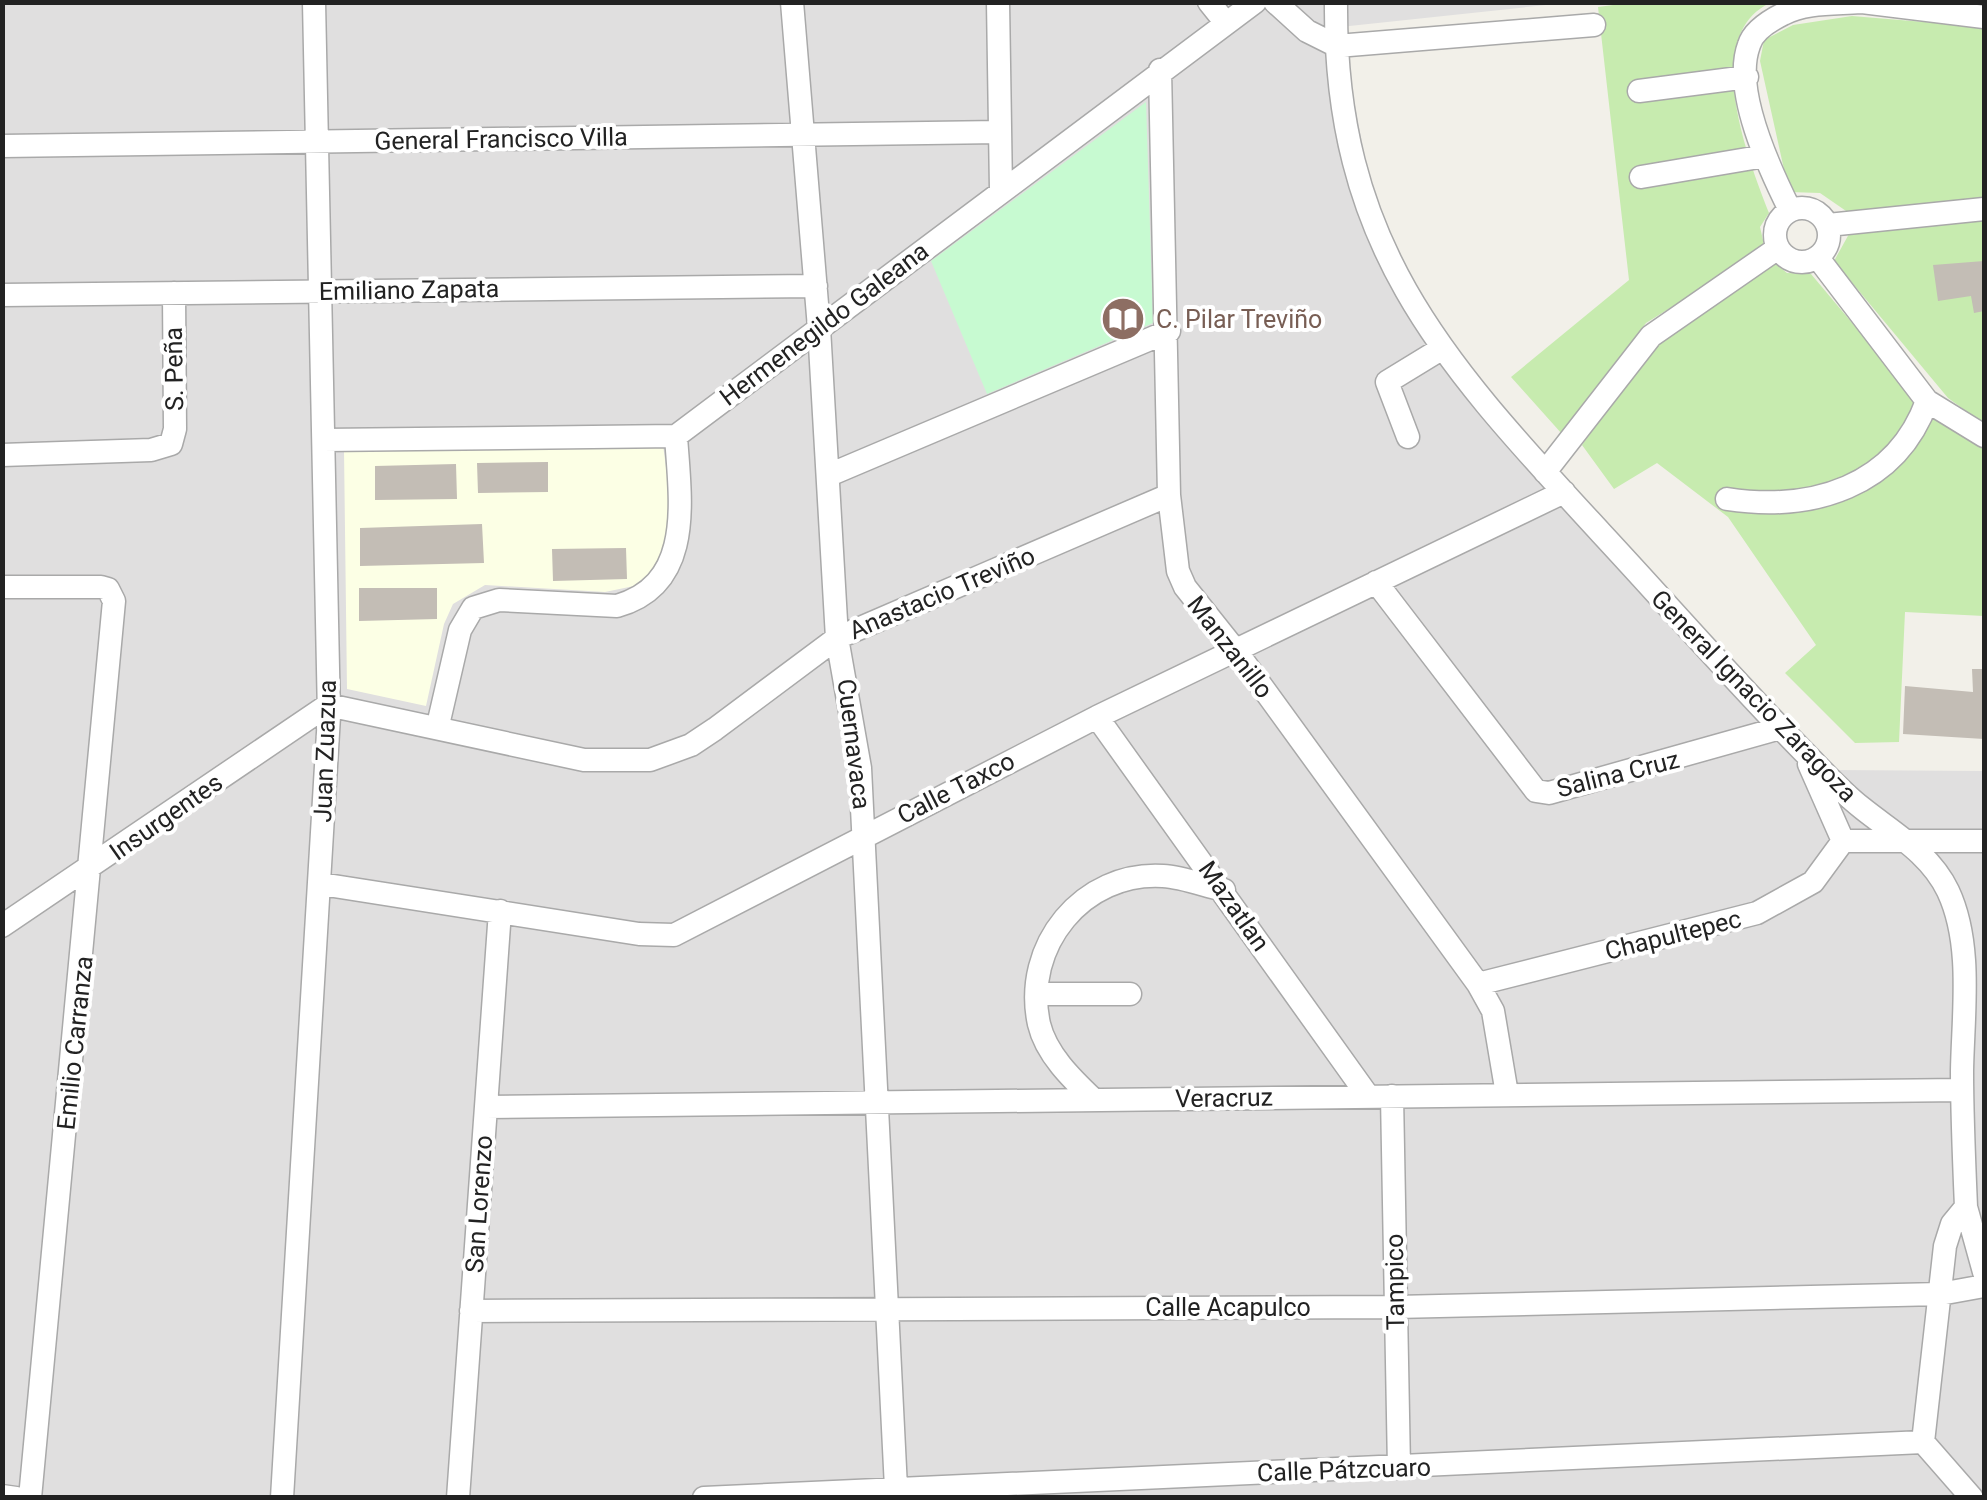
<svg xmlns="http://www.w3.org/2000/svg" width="1987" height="1500" font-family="Roboto,sans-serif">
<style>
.residential{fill:#e0dfdf}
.education{fill:#fcffe5}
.grass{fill:#c7ebaf}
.park{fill:#c7fad1}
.building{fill:#c3bdb5}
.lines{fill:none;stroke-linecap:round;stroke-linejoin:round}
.minor-casing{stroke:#a9a9a9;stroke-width:25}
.minor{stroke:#fff;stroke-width:22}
.labels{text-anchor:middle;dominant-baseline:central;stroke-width:8;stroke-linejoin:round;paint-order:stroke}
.street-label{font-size:25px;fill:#222;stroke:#fff}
.education-label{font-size:25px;fill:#785e54;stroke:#fff;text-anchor:start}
</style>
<rect width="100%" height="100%" fill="#f2f0e9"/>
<path class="residential" d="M3,3H1565L1340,27L1387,275L1564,492L1833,770L1984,771V1497L3,1498Z"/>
<path class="education" d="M663,445L673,520L660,564L634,586L605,592L485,585L453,604L444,624L426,706L347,689L344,450Z"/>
<path class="grass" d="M1636,2L1770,3C1700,36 1748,159 1769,213L1760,227L1765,249L1646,323L1562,434L1511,377L1629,280L1598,7Z
M1852,16L1984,27V197L1849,213L1820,193L1789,192L1760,61L1764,40L1793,25Z
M1984,219V424L1948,398L1834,261L1849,234Z
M1771,260L1787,273L1811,274L1932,418L1984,449V616L1905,612L1899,742L1855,743L1785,673L1816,645L1728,517L1657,463L1614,489L1582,445L1659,337Z"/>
<path class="park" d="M1146,102L1153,323L987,394L931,261Z"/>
<path class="building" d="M1984,261V311L1974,313L1971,296L1938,301L1933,265Z
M548,462V492L478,493L477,463Z
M456,464L457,499L375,500V466Z
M482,524L484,563L360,566V528Z
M626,548L627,579L553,581L552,549Z
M359,588H437V619L359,621Z
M1972,669H1984V739L1903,734L1905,686L1973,692Z"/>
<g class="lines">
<g class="minor-casing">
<path id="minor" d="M792,2L819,328L837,638L860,768L896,1488
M998,2L1001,190
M1209,2L1225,22
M1275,2L1307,31L1337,46L1594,25
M1336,2C1334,248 1445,363 1601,533C1668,605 1733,680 1802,750C1821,769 1840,791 1862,808C1893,833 1930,853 1948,891C1973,944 1963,1013 1962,1071C1962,1116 1964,1161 1966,1207L1952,1224L1945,1246L1923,1442
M1862,2L1984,17
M1160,70L1169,495L1178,571L1185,587L1236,651L1478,984L1493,1011L1507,1094
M1639,91L1747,77
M2,146L1000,132
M1641,177L1765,156
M1775 235a27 27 0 1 1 54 0a27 27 0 1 1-54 0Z
M1790,210C1770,170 1732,90 1749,45C1753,31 1771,20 1783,14C1805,2 1836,4 1860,2
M1828,225L1984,209
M1818,258L1927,401L1984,436
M2,295L816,286
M1408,437L1387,382L1441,349
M324,440L676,436L1255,2
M2,455L151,450L171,444L175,429L174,293
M1545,472L1651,336L1778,248
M829,475L1169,331
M1727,499C1812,512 1896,487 1927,401
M1376,582L1536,791L1549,793L1780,728
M2,587H101L108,589L114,601L30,1498
M1097,717L1368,1096
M438,725L460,630L473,608L499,600L617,606C695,584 680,499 676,436
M1809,764L1843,841H1984
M321,884L639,934L674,935L1097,717L1564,492
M2,926L328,705L584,760H650L691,745L715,729L837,638L1169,495
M1478,984L1757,913L1813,882L1843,841
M1038,994H1130
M1392,1096L1399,1468
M1093,1099C1072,1079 1046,1054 1039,1024C1022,946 1083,871 1163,876C1183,877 1205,886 1224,890
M486,1107L1962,1090
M1966,1207L1984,1272
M471,1311L1396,1307L1940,1294L1984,1286
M1923,1442L1972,1498
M2,1496L16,1498
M282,1498L329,716L314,2
M458,1498L500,911
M704,1498L1923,1442"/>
</g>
<use href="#minor" class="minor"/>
</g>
<defs>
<g id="library-disc" transform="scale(2.25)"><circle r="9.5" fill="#8d6e63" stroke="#fff"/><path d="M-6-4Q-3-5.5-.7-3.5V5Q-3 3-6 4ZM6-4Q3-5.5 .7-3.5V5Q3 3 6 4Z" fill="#fff"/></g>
</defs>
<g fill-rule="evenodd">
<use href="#library-disc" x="1123" y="319"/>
</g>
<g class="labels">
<g class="street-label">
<text transform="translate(501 139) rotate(-1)">General Francisco Villa</text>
<text transform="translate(409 290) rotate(-1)">Emiliano Zapata</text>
<text transform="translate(824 324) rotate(-37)">Hermenegildo Galeana</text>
<text transform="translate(174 369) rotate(-91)">S. Peña</text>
<text transform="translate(942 593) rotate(-23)">Anastacio Treviño</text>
<text transform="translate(1230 647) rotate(52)">Manzanillo</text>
<text transform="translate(1754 696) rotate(46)">General Ignacio Zaragoza</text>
<text transform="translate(854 744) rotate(83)">Cuernavaca</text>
<text transform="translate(325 751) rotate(-88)">Juan Zuazua</text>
<text transform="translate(1618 774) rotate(-14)">Salina Cruz</text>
<text transform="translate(956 788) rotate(-27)">Calle Taxco</text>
<text transform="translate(166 817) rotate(-35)">Insurgentes</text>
<text transform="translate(1234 906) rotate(55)">Mazatlan</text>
<text transform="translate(1673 935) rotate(-14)">Chapultepec</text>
<text transform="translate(75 1043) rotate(-84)">Emilio Carranza</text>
<text transform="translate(1224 1098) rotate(-1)">Veracruz</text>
<text transform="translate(479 1204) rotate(-86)">San Lorenzo</text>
<text transform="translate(1395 1282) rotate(-91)">Tampico</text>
<text x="1228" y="1307">Calle Acapulco</text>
<text transform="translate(1344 1470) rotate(-2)">Calle Pátzcuaro</text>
</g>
<g class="education-label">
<text x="1156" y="319">C. Pilar Treviño</text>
</g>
</g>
<rect width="1987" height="1500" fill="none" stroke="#222222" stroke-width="10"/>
</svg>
